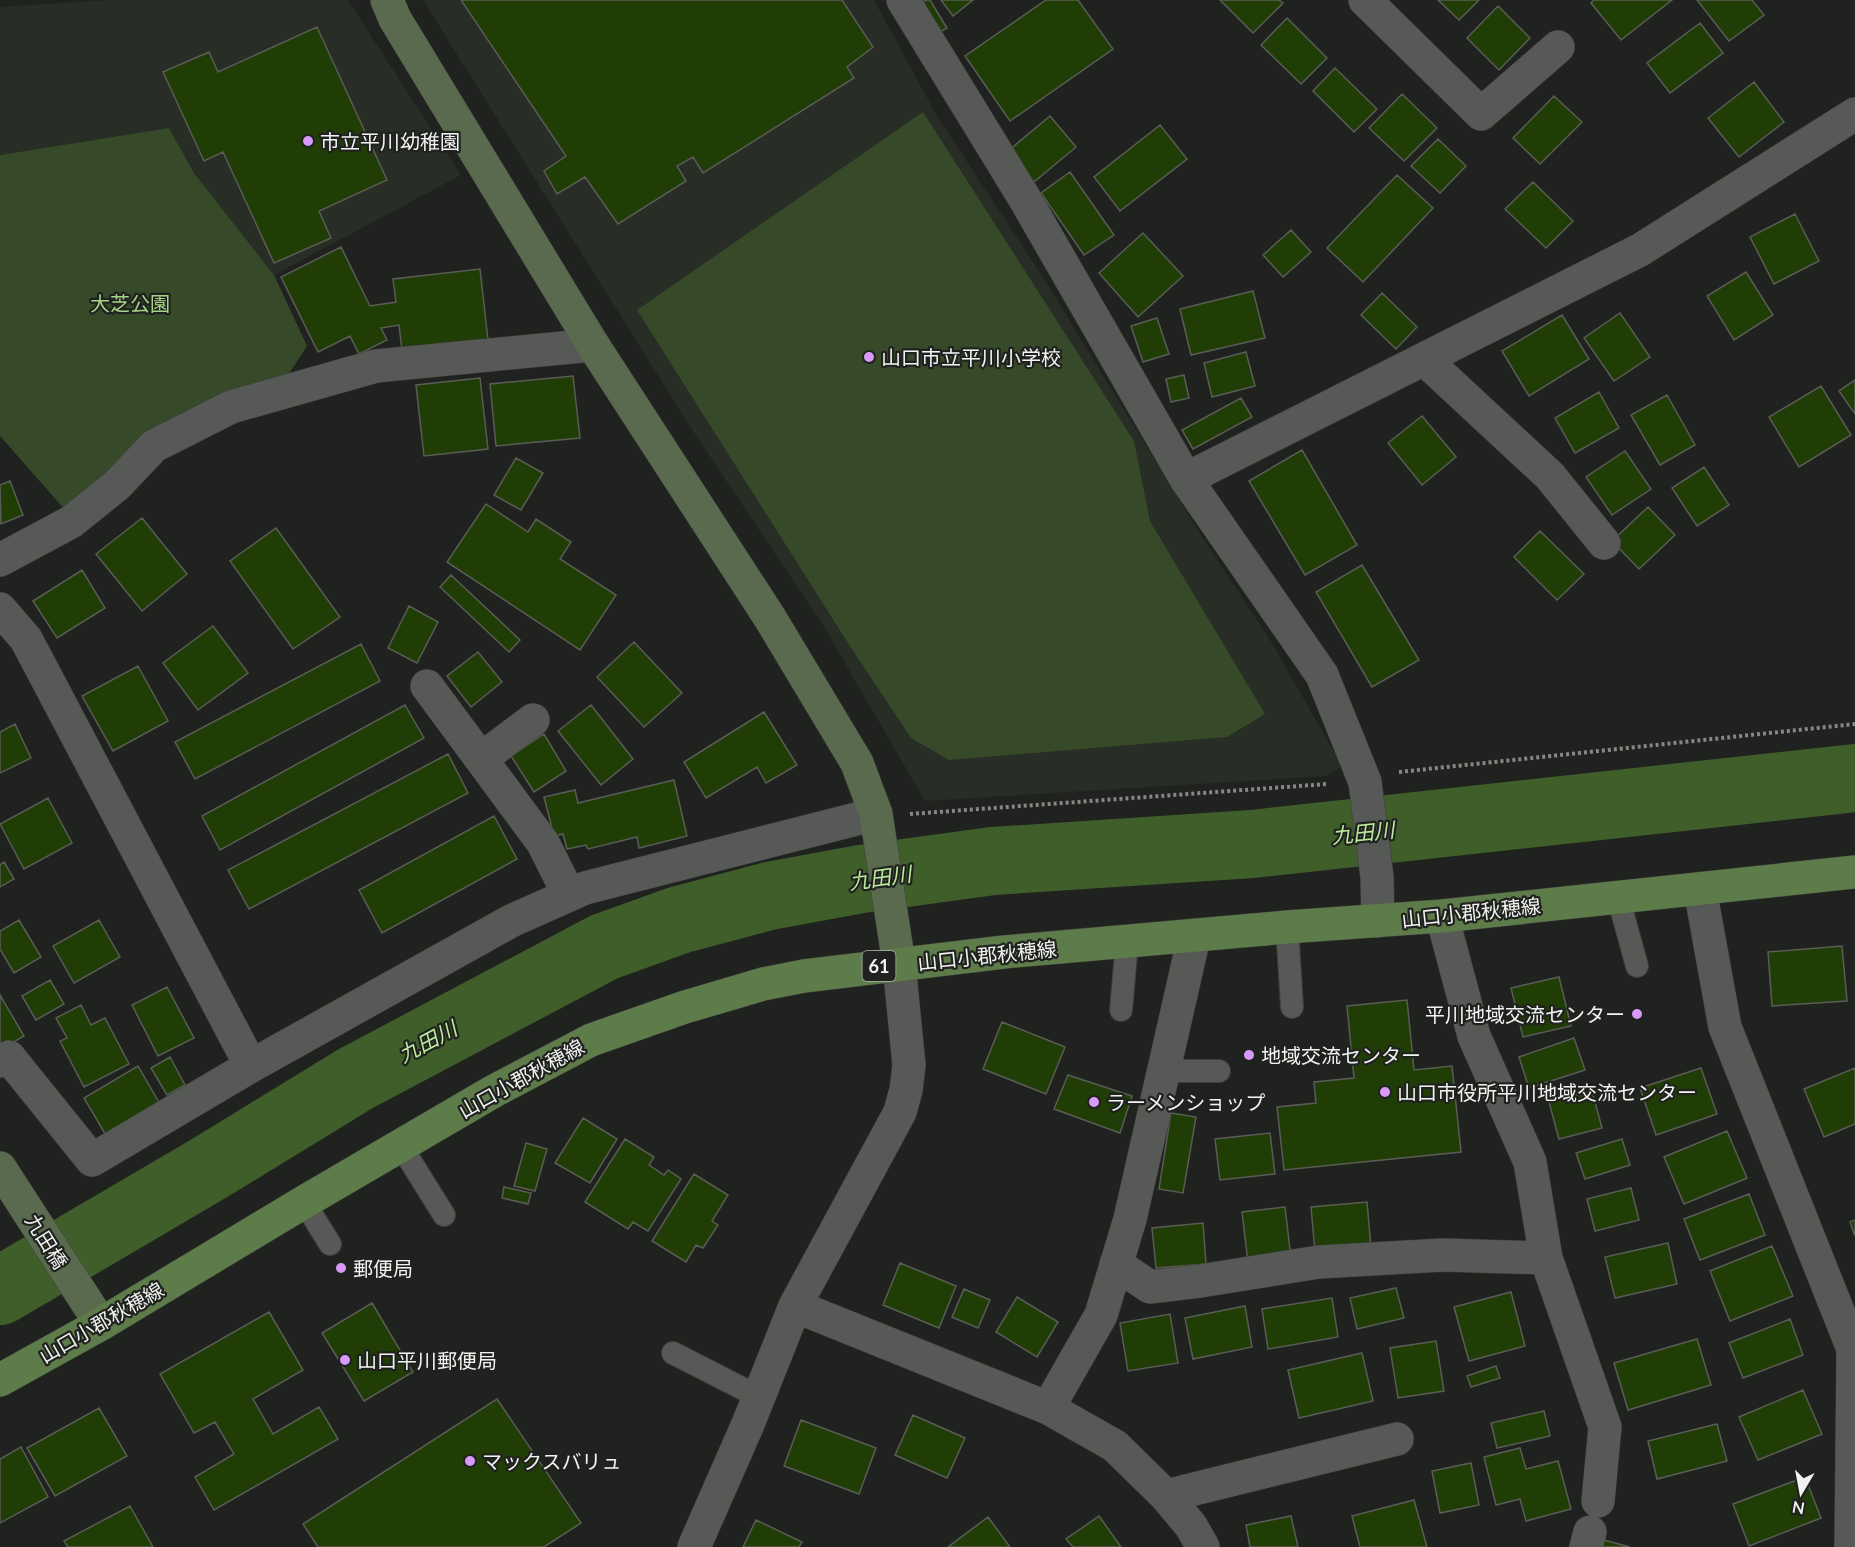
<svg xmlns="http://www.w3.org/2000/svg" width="1855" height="1547" font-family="Lato,'Noto Sans JP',sans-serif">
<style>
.built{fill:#282d25}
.green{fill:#364a29}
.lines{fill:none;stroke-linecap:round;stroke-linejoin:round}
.river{stroke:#405e2a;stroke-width:68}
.building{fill:#213d06;stroke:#5a5c58;stroke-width:1.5}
.lane-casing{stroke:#3d3f3c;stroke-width:24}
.street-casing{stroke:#3d3f3c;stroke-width:34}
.secondary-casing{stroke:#3d3f3c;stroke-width:34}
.primary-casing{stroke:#3d3f3c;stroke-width:34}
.path{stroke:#868885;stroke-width:4;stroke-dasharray:3 3;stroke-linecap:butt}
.lane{stroke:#565955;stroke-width:22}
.street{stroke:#565955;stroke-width:33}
.secondary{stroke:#5a6a4f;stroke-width:33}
.primary{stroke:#5e7b4a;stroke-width:33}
.poi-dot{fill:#d89af8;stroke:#20221f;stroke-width:2}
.labels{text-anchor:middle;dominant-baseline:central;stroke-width:4.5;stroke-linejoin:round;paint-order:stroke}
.shield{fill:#20221f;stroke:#b2b4b1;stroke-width:1.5}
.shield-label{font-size:18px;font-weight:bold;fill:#f1f3f0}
.poi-label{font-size:20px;fill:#f1f3f0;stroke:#20221f;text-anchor:start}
.park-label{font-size:20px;fill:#a5d486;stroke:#20221f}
.street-label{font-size:20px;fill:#f1f3f0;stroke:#20221f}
.water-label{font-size:21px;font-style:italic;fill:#baea9b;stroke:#20221f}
</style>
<rect width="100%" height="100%" fill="#20221f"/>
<path class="built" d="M108,0H348L461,175L274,275L194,173L169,128L0,155V7Z
M423,0H874L937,116L1043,277L1195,526L1272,643L1342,766L1327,776L925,801L824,627L689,425Z"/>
<path class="green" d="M923,112L1134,441L1150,521L1265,714L1227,737L949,760L911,738L848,643L637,310Z
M169,128L194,173L274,275L307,346L283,383L67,512L0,436V155Z"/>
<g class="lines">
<path class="river" d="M0,1291L208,1169L355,1079L604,947L679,920L769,896L861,879L993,861L1252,844L1855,778"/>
</g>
<path class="building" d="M461,0H842L873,47L847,67L854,78L703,173L693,157L677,166L686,181L618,224L585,177L557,194L544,171L566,156Z
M926,0H930L947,28L930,38L912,9Z
M941,0H973L953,16Z
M1046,0H1078L1113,49L1010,121L965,56Z
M1220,0H1279L1283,3L1253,33Z
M1438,0H1479L1459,20Z
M1594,0H1672L1621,40L1591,3Z
M1697,0H1752L1764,15L1729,41Z
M1498,6L1530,38L1499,70L1467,38Z
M1287,18L1327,58L1301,84L1261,45Z
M1700,23L1723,53L1670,93L1647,63Z
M317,27L387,180L319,211L331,238L274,263L223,152L204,161L163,72L209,52L218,72Z
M1335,68L1377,109L1354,132L1313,91Z
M1754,82L1784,122L1739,157L1708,118Z
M1402,94L1437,128L1404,161L1369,128Z
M1554,96L1582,122L1540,164L1513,138Z
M1050,116L1076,147L1034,182L1008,151Z
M1160,125L1187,159L1120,211L1094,177Z
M1438,139L1466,166L1440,193L1411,166Z
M1070,172L1114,235L1084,255L1041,193Z
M1397,175L1433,208L1363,282L1327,248Z
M1533,182L1573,221L1546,248L1505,209Z
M1795,214L1819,261L1774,284L1750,237Z
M1291,230L1311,252L1283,277L1263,255Z
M1143,233L1183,276L1138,317L1099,273Z
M341,247L370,306L396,302L393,279L480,269L488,340L402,350L399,325L381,328L387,340L359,354L350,336L318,352L281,277Z
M1746,272L1773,315L1734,340L1707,296Z
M1253,291L1265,338L1191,355L1180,309Z
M1382,293L1417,327L1396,349L1361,315Z
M1620,313L1650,357L1614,381L1584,338Z
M1562,315L1589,359L1529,396L1502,351Z
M1157,318L1169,354L1143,362L1131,326Z
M1246,352L1255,386L1212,397L1204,363Z
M1184,375L1189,398L1171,402L1166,379Z
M573,376L580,438L496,446L490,384Z
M480,378L488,449L424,456L416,385Z
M1855,380V414L1839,391Z
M1821,386L1851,435L1799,467L1769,417Z
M1599,392L1619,428L1575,453L1555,418Z
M1667,395L1695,445L1660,465L1631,415Z
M1241,398L1252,417L1193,449L1182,430Z
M1422,416L1456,457L1422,485L1388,443Z
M1302,450L1357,545L1305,575L1249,481Z
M1625,451L1651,489L1612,515L1586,477Z
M516,458L543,473L521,510L494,495Z
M1704,467L1729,505L1697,526L1672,488Z
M10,481L23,515L1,524L0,485Z
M486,504L528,532L536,519L571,542L560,559L616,595L580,650L447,562Z
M1648,507L1675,535L1639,569L1612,541Z
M142,518L187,574L142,611L96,554Z
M276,528L340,617L293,649L230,561Z
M1540,531L1584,574L1557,600L1514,557Z
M1362,565L1419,660L1372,687L1316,592Z
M82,570L105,608L57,638L33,601Z
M451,575L520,640L509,652L440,587Z
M409,606L438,622L417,663L388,648Z
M213,626L248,673L198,710L163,663Z
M634,642L682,693L644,727L597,677Z
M361,644L380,681L195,779L175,742Z
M478,652L502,682L471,707L447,676Z
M138,666L168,721L113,751L82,696Z
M405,705L424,738L220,850L202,816Z
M591,705L633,759L601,785L558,731Z
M764,712L797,765L766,783L757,767L706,798L684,762Z
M15,724L31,758L0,773V732Z
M544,734L566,771L534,792L511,756Z
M448,754L468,793L249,909L228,870Z
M674,780L687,836L639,848L637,837L588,849L586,845L567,849L563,834L554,836L544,797L575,790L578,803Z
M48,798L72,843L24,869L0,824Z
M494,816L517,859L382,933L359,890Z
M4,862L14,879L0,887V865Z
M19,920L41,957L14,973L0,949V931Z
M99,920L120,957L74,983L53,946Z
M1842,946L1847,1001L1772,1006L1768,952Z
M1559,977L1571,1026L1523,1037L1511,988Z
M50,980L64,1004L36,1020L22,996Z
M167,987L194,1038L158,1056L132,1005Z
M0,995L24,1036L0,1050Z
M1407,1000L1414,1070L1452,1066L1461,1152L1284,1170L1277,1107L1316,1103L1314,1082L1354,1078L1347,1006Z
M81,1005L91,1025L105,1018L129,1064L84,1087L60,1041L67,1038L56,1018Z
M1002,1022L1065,1047L1046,1094L983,1069Z
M1574,1038L1585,1070L1529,1088L1519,1057Z
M170,1057L185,1085L167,1095L151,1068Z
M138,1066L161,1106L107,1137L84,1098Z
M1701,1068L1717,1114L1656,1135L1640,1088Z
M1855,1068V1124L1824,1137L1804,1089Z
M1068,1075L1132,1096L1120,1133L1054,1109Z
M1592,1091L1602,1128L1559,1139L1549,1102Z
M1171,1113L1196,1117L1183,1193L1159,1189Z
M583,1118L617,1139L590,1183L555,1163Z
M1727,1131L1747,1178L1684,1204L1664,1157Z
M1270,1133L1275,1174L1220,1180L1215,1139Z
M625,1139L654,1157L649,1165L664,1175L668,1170L681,1179L648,1231L633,1222L628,1229L585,1202Z
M1622,1139L1630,1165L1585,1179L1576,1153Z
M526,1143L547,1149L535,1191L514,1186Z
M694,1174L728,1195L712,1221L718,1225L703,1248L696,1245L686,1262L652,1241Z
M504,1187L531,1193L528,1204L502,1198Z
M1631,1188L1639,1220L1595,1231L1587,1199Z
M1749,1194L1765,1235L1700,1260L1684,1219Z
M1367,1202L1371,1247L1315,1252L1311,1207Z
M1285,1207L1291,1258L1248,1263L1242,1212Z
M1855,1220V1236L1850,1222Z
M1203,1223L1206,1264L1156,1268L1152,1228Z
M1668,1243L1677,1284L1615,1298L1605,1257Z
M1772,1246L1793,1296L1730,1321L1710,1271Z
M900,1263L956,1286L939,1328L883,1305Z
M1396,1288L1404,1318L1357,1329L1350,1298Z
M964,1289L990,1300L978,1328L952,1317Z
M1511,1292L1525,1346L1469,1361L1454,1307Z
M1017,1297L1058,1322L1037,1357L996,1332Z
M1332,1298L1338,1337L1268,1349L1262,1309Z
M372,1303L413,1372L364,1401L322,1333Z
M1245,1306L1252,1347L1193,1359L1185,1318Z
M269,1312L303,1370L253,1399L273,1434L319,1407L338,1439L214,1510L195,1477L234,1454L215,1422L194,1433L160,1374Z
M1170,1314L1178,1363L1128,1371L1120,1323Z
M1790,1319L1803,1355L1743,1378L1729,1343Z
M1697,1339L1711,1385L1628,1410L1614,1363Z
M1436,1341L1444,1391L1398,1398L1390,1348Z
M1362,1353L1373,1401L1299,1418L1288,1370Z
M1496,1366L1500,1378L1471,1387L1467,1376Z
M1803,1390L1822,1434L1758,1460L1739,1417Z
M497,1399L581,1523L544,1547H318L303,1524Z
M99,1408L127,1456L55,1496L27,1448Z
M1544,1411L1550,1436L1497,1448L1491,1423Z
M913,1415L965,1438L947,1478L895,1455Z
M801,1420L876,1448L859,1494L784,1466Z
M1717,1424L1727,1461L1657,1479L1648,1441Z
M21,1447L48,1497L0,1523V1459Z
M1520,1448L1526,1469L1558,1461L1571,1509L1526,1521L1520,1499L1496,1505L1484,1457Z
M1471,1463L1479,1505L1440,1513L1432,1471Z
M1805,1477L1821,1518L1749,1546L1733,1504Z
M1414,1500L1427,1547H1360L1352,1516Z
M130,1506L153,1547H68L64,1541Z
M1099,1516L1121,1547H1073L1066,1539Z
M1291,1516L1298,1547H1250L1246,1525Z
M988,1517L1010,1547H948Z
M756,1520L802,1542L799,1547H743Z
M1600,1539L1630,1547H1598Z"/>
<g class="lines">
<g class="lane-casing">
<path id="lane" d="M1618,897L1637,966
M1287,927L1292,1007
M1121,1010L1127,942
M1162,1071H1219
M401,1146L444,1215
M304,1202L330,1244
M673,1353L759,1397"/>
</g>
<g class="street-casing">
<path id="street" d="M903,0L1025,199L1186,479L1322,675L1365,782L1377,877L1378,921
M1365,0L1481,114L1558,47
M1424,359L1550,476L1604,543
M1186,479L1640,250L1855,114
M0,560L71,522L117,485L154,446L231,407L376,366L593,345
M0,609L26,639L251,1066
M427,686L543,843L569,895
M481,759L533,720
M1700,889L1725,1027L1853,1349L1851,1547
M1442,916L1474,1036L1530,1162L1546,1258L1605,1427L1598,1501
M1194,937L1130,1219L1101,1315L1048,1408L1115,1446L1166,1496L1191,1526L1203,1547
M0,1061L9,1057L92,1160L251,1066L511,921L585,888L876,814
M1116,1264L1150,1287L1200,1281L1319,1262L1443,1255L1546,1258
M795,1306L1048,1408
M1166,1496L1397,1439
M694,1547L748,1424L795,1306L900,1112L906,1090L909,1065L899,964
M1586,1547L1590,1532"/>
</g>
<g class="secondary-casing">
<path id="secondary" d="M387,0L395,19L593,345L770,618L857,763L876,814L899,964
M0,1168L101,1324"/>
</g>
<g class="primary-casing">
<path id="primary" d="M0,1380L101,1324L304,1202L494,1091L591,1040L685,1007L763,984L804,976L1004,952L1287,927L1442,916L1855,872"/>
</g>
<path class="path" d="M1399,772L1855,724
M910,814L1327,784"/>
<use href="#lane" class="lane"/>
<use href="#street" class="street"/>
<use href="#secondary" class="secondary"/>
<use href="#primary" class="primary"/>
</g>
<g class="poi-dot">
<circle cx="308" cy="141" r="6"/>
<circle cx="869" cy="357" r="6"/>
<circle cx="1637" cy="1014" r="6"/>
<circle cx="1249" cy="1055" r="6"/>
<circle cx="1385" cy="1092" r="6"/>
<circle cx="1094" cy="1102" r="6"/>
<circle cx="341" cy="1268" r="6"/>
<circle cx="345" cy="1360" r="6"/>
<circle cx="470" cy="1461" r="6"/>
</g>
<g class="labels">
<rect class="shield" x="862.5" y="951" width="33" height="30" rx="4.5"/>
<g class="shield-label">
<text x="879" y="966">61</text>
</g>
<g class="poi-label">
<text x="320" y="141">市立平川幼稚園</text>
<text x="881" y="357">山口市立平川小学校</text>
<text x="1625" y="1014" text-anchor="end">平川地域交流センター</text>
<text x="1261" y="1055">地域交流センター</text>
<text x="1397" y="1092">山口市役所平川地域交流センター</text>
<text x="1106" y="1102">ラーメンショップ</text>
<text x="353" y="1268">郵便局</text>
<text x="357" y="1360">山口平川郵便局</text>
<text x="482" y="1461">マックスバリュ</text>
</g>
<g class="park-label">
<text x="130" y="303">大芝公園</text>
</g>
<g class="street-label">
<text transform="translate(1471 912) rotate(-6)">山口小郡秋穂線</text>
<text transform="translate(987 955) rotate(-6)">山口小郡秋穂線</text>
<text transform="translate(521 1078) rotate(-29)">山口小郡秋穂線</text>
<text transform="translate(47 1241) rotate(58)">九田橋</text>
<text transform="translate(101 1322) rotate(-30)">山口小郡秋穂線</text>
</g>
<g class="water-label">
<text transform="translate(1363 832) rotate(-6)">九田川</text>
<text transform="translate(880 877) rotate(-8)">九田川</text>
<text transform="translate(427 1041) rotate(-28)">九田川</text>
</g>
</g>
<g transform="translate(1801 1493) rotate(190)" stroke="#20221f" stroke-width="4.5" paint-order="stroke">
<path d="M0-4.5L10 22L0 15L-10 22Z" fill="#f1f3f0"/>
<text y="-9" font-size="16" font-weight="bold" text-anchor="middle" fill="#f1f3f0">N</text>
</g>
</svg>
